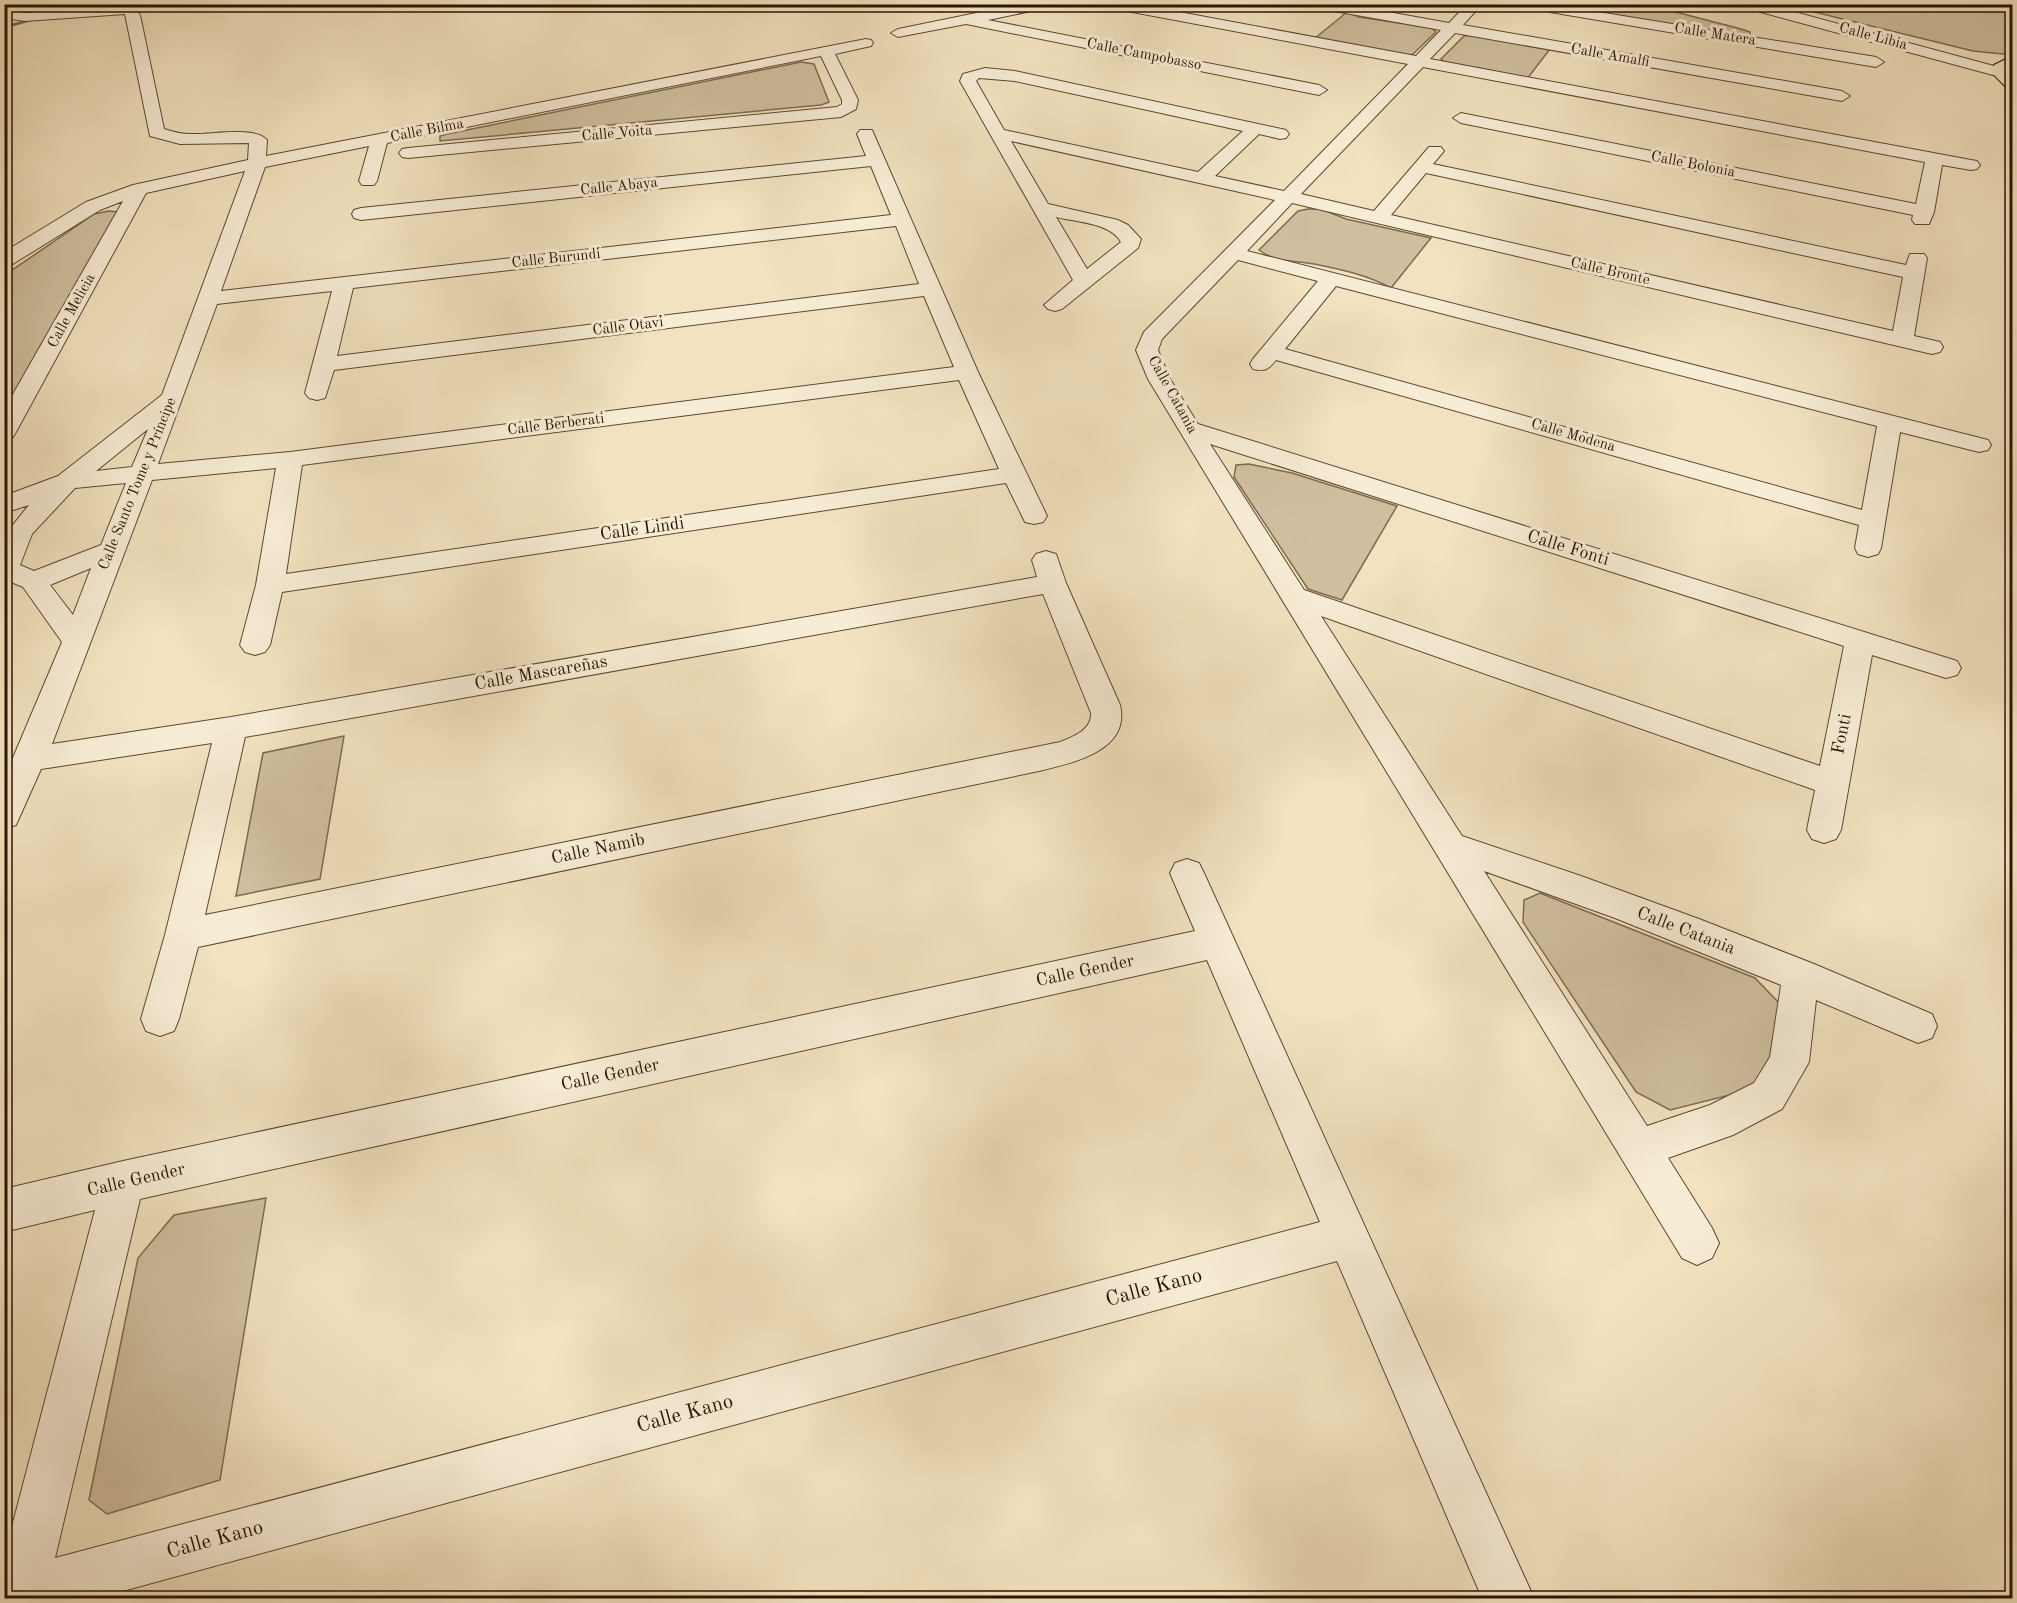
<svg xmlns="http://www.w3.org/2000/svg" width="2017" height="1603" font-family="'Old Standard TT',serif">
<style>
.green{fill:#d0bf9f;stroke:#7e6a50;stroke-width:1.5}
.lines{fill:none;stroke-linecap:round;stroke-linejoin:round}
.stream{fill:#7a664c;fill-rule:evenodd}
.minor-casing{stroke:#5d4830;stroke-width:2}
.major-casing{stroke:#2b1400;stroke-width:2}
.minor{fill:#f7ecd5;fill-rule:evenodd}
.major{fill:#f2e2bf;fill-rule:evenodd}
.labels{text-anchor:middle;dominant-baseline:central;stroke-width:6;stroke-linejoin:round;paint-order:stroke}
.far-street-label{font-size:15px;fill:#2b1400;stroke:#f7ecd5}
.street-label{font-size:18px;fill:#2b1400;stroke:#f7ecd5}
.near-street-label{font-size:21px;fill:#2b1400;stroke:#f7ecd5}
</style>
<rect width="100%" height="100%" fill="#f2e2bf"/>
<filter id="stains"><feTurbulence type="fractalNoise" baseFrequency=".00333" numOctaves="4"/><feColorMatrix values="0 0 0 0 .2 0 0 0 0 .09 0 0 0 0 .02 0 0 0 .5 -.17"/></filter>
<radialGradient id="worn" r=".72"><stop offset=".6" stop-color="#630" stop-opacity="0"/><stop offset="1" stop-color="#630" stop-opacity=".3"/></radialGradient>
<path class="green" d="M1573,4L1649,5L1741,29L1750,32V35L1740,36L1579,10L1571,6Z
M1834,4L2012,5V55L1973,51L1810,11Z
M1347,12L1359,17L1432,28L1436,32L1411,56L1314,39Z
M1471,35L1550,49L1527,79L1479,68L1447,64L1441,59L1464,36Z
M801,62L814,64L829,102L821,105L440,141V136L447,134Z
M1308,209H1321L1346,219L1431,238L1391,288C1368,275 1339,269 1314,264C1294,260 1276,263 1259,250L1298,211Z
M109,211L118,212L5,422V275L94,214Z
M1249,464L1292,473L1397,506L1342,600L1308,589L1234,477L1236,465Z
M344,736L320,879L236,896L263,753Z
M1540,893L1755,978L1779,1003L1766,1086L1670,1110L1636,1092L1523,922L1524,900Z
M266,1198L220,1480L107,1514L89,1500L138,1258L174,1215Z"/>
<g class="lines">
<path class="stream" d="M81,4H90L4,29V26Z"/>
<g class="minor-casing">
<path id="minor" d="M1021,4H1052L1045,8L988,20L1319,85L1327,90L1319,95L966,24L898,37L891,33L898,29Z
M1104,4H1136L1416,56L1441,30L1317,8L1310,4H1344L1449,23L1467,4H1482L1463,25L1842,91L1850,96L1842,101L1455,33L1430,59L1971,160L1977,161L1980,165L1977,169L1971,170L1942,165L1934,212L1929,224H1915L1912,220L1913,215L1461,123L1453,118L1461,113L1916,204L1925,162L1423,67L1301,194L1374,211L1429,147H1441L1444,151L1433,164L1906,265L1910,254H1924L1927,258L1914,336L1940,342L1943,347L1940,352L1932,354L1292,203L1247,251L1988,440L1991,445L1988,450L1979,452L1900,432L1881,548L1878,554L1868,557L1858,554L1855,548L1859,525L1276,360C1269,369 1265,372 1253,369L1250,364L1253,359L1318,281L1238,260L1162,339L1158,350L1170,379L1198,424L1957,661L1961,668L1957,675L1946,678L1872,655L1841,830L1836,839L1824,843L1812,839L1807,830L1815,790L1321,616L1462,836L1581,876L1699,919L1814,964L1932,1014L1937,1026L1932,1038L1918,1043L1816,1000L1809,1062L1782,1109L1733,1135L1668,1158L1712,1228L1719,1243L1712,1258L1697,1265L1682,1258L1148,379L1136,350L1144,332L1275,200L1011,141L1048,204L1118,220L1128,225L1141,239L1138,248L1062,309L1055,311L1048,309L1044,305L1073,280L960,81L963,74L985,68L1015,71L1286,130L1289,134L1286,138L1280,139L1259,134L1215,176L1284,191L1408,64L1111,8ZM979,78L1015,81L1243,131L1198,172L1004,130L976,81ZM1426,173L1903,277L1893,331L1391,215ZM1056,217C1076,222 1111,223 1121,242L1087,269ZM1336,286L1877,426L1862,510L1285,349ZM1210,444L1844,646L1820,766L1304,590ZM1484,871L1615,918L1781,985L1770,1057L1754,1083L1710,1105L1647,1126Z
M1740,4H1765L2005,69L2007,72L2005,75H1993L1742,7Z
M1555,5L1876,57L1884,62L1876,67L1550,12L1548,9Z
M129,6L134,7L140,15L164,129C173,132 182,134 192,134C210,135 256,126 267,140L266,156L866,39L871,40L873,43L871,46L835,54L858,100L856,109L841,117L408,158L402,157L399,153L402,149L408,148L837,107L842,104V100L821,56L387,143L377,181L374,185H362L359,181L369,146L265,167L221,291L891,215L871,166L361,220L354,218L352,214L354,210L361,208L866,156L857,134L860,130H872L978,372L1047,516L1043,522L1034,524L1025,522L1006,483L282,592L270,645L265,652L255,655L245,652L240,645L256,585L276,468L152,480L52,744L231,717L1037,577L1032,560L1036,554L1046,551L1056,554L1066,583L1120,705C1131,751 1072,763 1039,771L198,947L179,1019L174,1031L160,1036L146,1031L141,1019L165,935L212,743L41,769L16,825L4,829V779L62,642L23,587L4,579V536L29,505L4,513V496L58,476L162,395L245,171L146,193L16,432L13,437L4,439V410L123,201L100,210L11,265L4,267V252L86,202L133,185L248,160L249,143L180,144L150,136L125,14L25,21L4,18V10L25,13ZM896,226L919,284L337,356L353,288ZM332,291L305,393L309,398L317,400L325,398L334,370L924,296L954,367L290,452L158,464L217,304ZM959,380L999,469L286,574L302,465ZM148,429L132,467L96,471ZM126,483L101,545L34,571L20,565L32,534L75,488ZM91,568L73,615L50,585ZM1043,594L1091,713C1092,730 1073,737 1060,742L205,915L245,737Z
M1187,859L1199,863L1204,873L1534,1598H1482L1337,1261L97,1598H4V1557L95,1210L4,1232V1189L123,1161L1195,931L1170,873L1175,863ZM1207,960L1320,1222L55,1558L140,1199Z"/>
</g>
<g class="major-casing">
<path id="major" d="M2012,56V67L2007,70L2012,76V89L2006,87L1991,72L1994,65Z"/>
</g>
<use href="#minor" class="minor"/>
<use href="#major" class="major"/>
</g>
<g class="labels">
<g class="far-street-label">
<text transform="translate(1715 35) rotate(9)">Calle Matera</text>
<text transform="translate(1873 37) rotate(15)">Calle Libia</text>
<text transform="translate(1144 55) rotate(11)">Calle Campobasso</text>
<text transform="translate(1610 56) rotate(10)">Calle Amalfi</text>
<text transform="translate(427 131) rotate(-11)">Calle Bilma</text>
<text transform="translate(617 134) rotate(-5)">Calle Voita</text>
<text transform="translate(1693 165) rotate(11)">Calle Bolonia</text>
<text transform="translate(619 187) rotate(-6)">Calle Abaya</text>
<text transform="translate(556 259) rotate(-6)">Calle Burundi</text>
<text transform="translate(1610 272) rotate(13)">Calle Bronte</text>
<text transform="translate(72 311) rotate(-61)">Calle Melicia</text>
<text transform="translate(628 327) rotate(-7)">Calle Otavi</text>
<text transform="translate(1172 395) rotate(61)">Calle Catania</text>
<text transform="translate(556 425) rotate(-7)">Calle Berberati</text>
<text transform="translate(1573 436) rotate(16)">Calle Modena</text>
<text transform="translate(138 484) rotate(-68)">Calle Santo Tome y Príncipe</text>
</g>
<g class="street-label">
<text transform="translate(642 529) rotate(-8)">Calle Lindi</text>
<text transform="translate(1568 548) rotate(17)">Calle Fonti</text>
<text transform="translate(541 673) rotate(-10)">Calle Mascareñas</text>
<text transform="translate(1842 734) rotate(-79)">Fonti</text>
<text transform="translate(598 849) rotate(-12)">Calle Namib</text>
<text transform="translate(1686 931) rotate(21)">Calle Catania</text>
<text transform="translate(1085 971) rotate(-12)">Calle Gender</text>
<text transform="translate(610 1075) rotate(-12)">Calle Gender</text>
<text transform="translate(136 1180) rotate(-13)">Calle Gender</text>
</g>
<g class="near-street-label">
<text transform="translate(1154 1288) rotate(-15)">Calle Kano</text>
<text transform="translate(685 1414) rotate(-15)">Calle Kano</text>
<text transform="translate(215 1540) rotate(-15)">Calle Kano</text>
</g>
</g>
<rect width="2017" height="1603" fill="none" stroke="#f2e2bf" stroke-width="24"/>
<rect x="6" y="6" width="2005" height="1591" fill="none" stroke="#2b1400" stroke-width="3"/>
<rect x="12" y="12" width="1993" height="1579" fill="none" stroke="#2b1400" stroke-width="1.5"/>
<rect width="100%" height="100%" filter="url(#stains)"/>
<rect width="100%" height="100%" fill="url(#worn)"/>
</svg>
